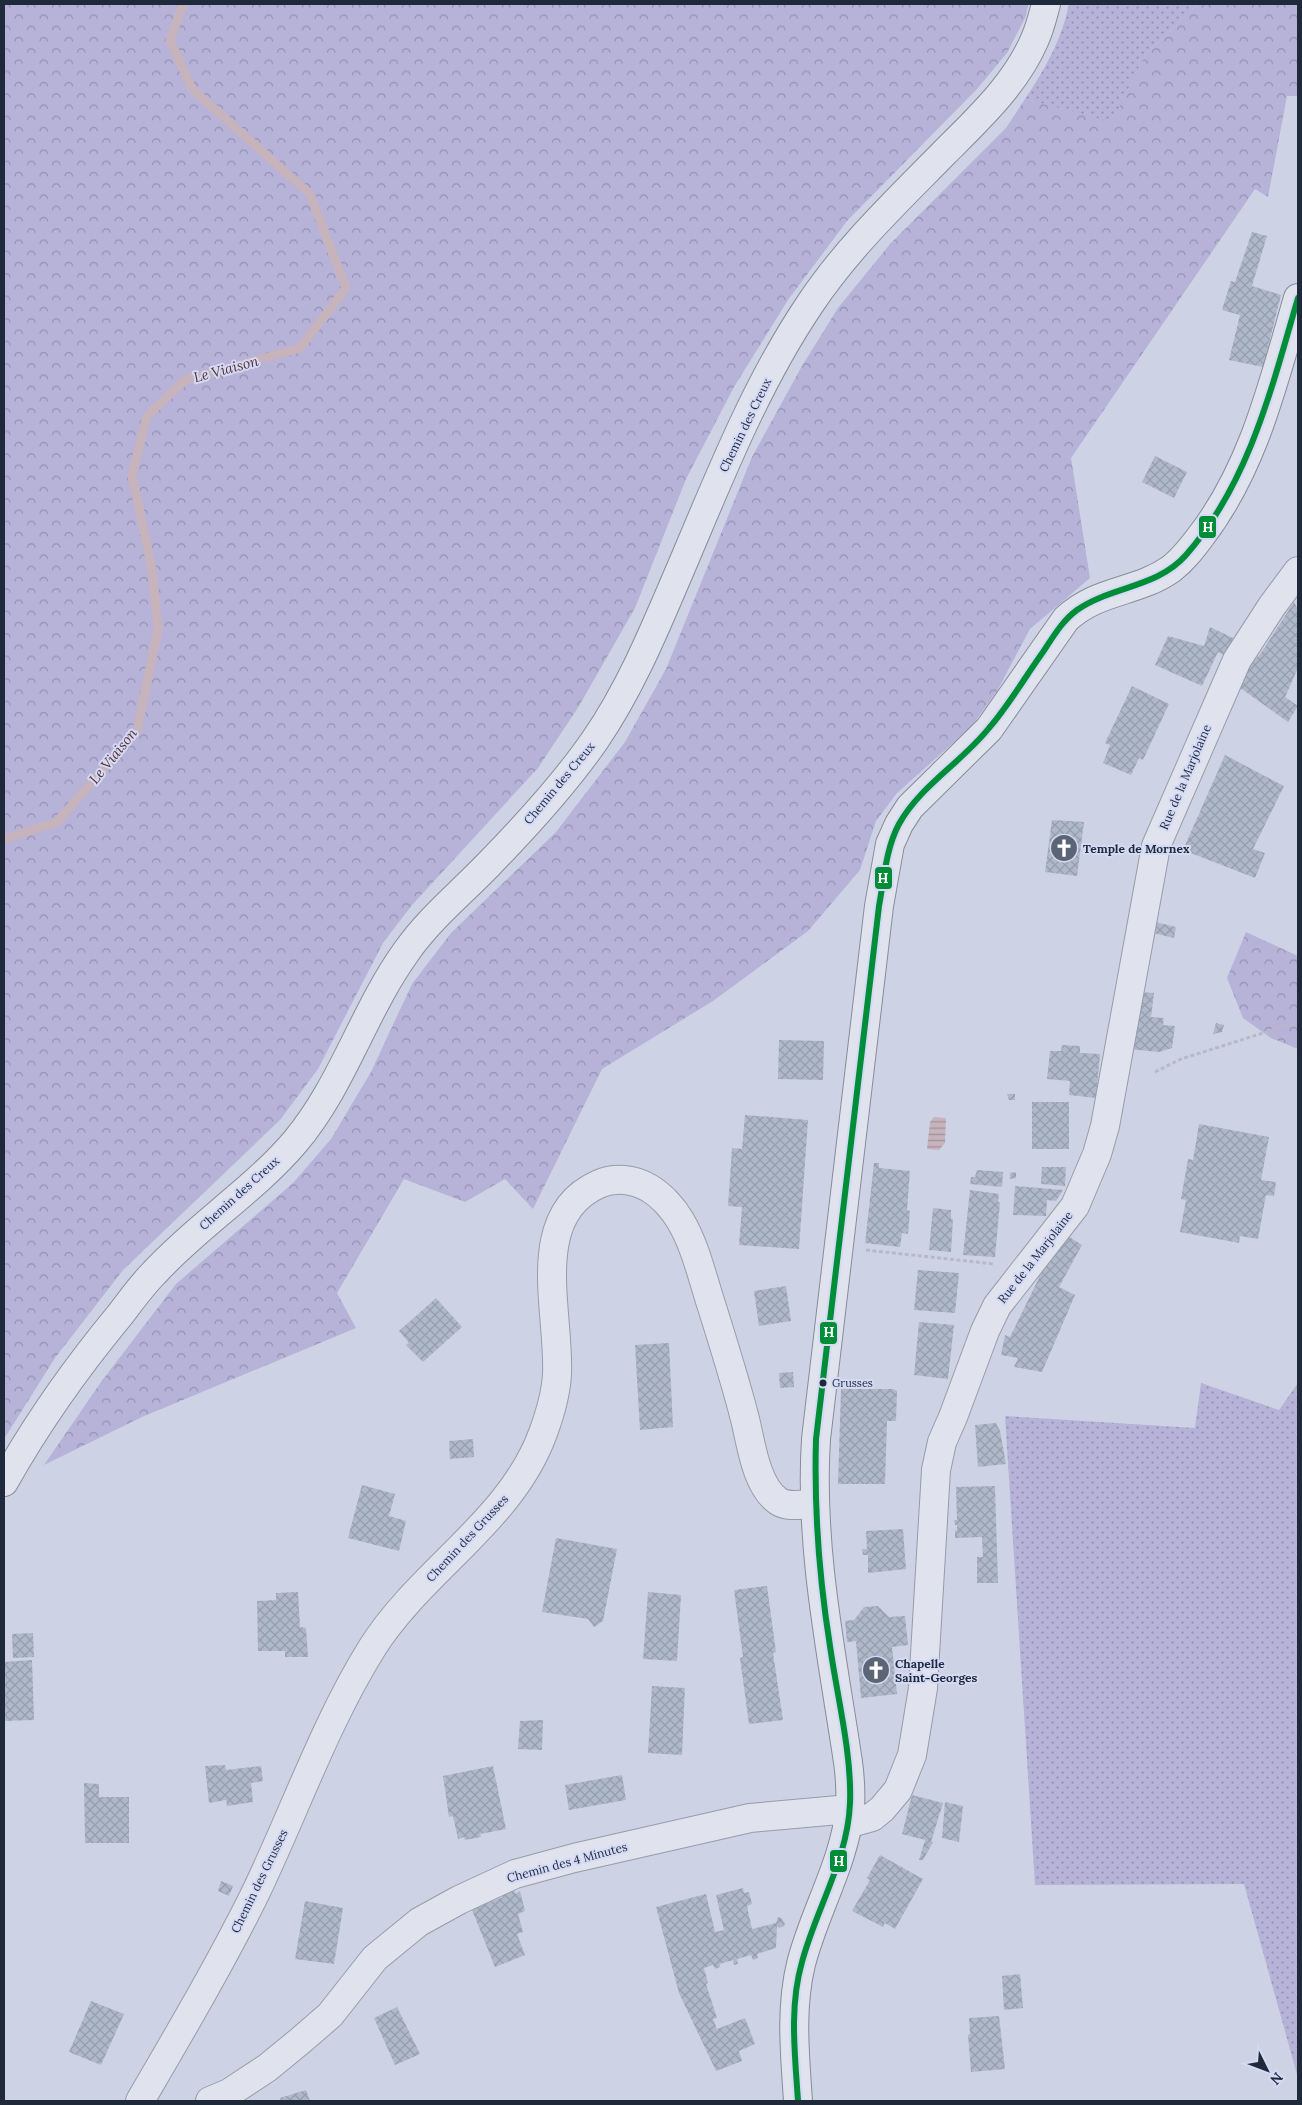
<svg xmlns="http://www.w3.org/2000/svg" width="1302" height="2105" font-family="Lora,serif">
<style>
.grass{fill:url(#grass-dots)}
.forest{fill:url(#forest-crowns)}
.water{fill:url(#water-rules)}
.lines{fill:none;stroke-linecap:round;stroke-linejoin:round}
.stream{stroke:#c6b3bc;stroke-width:9}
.building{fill:url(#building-cross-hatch)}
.street-casing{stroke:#979caa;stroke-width:30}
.secondary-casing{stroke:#868c9a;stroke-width:30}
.path{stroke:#b7bac6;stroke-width:3;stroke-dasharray:4 2.5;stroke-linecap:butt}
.street{stroke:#e0e2ed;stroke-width:28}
.secondary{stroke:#e0e2ed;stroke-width:28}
.bus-1-casing{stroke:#d4daf6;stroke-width:10}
.bus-1{stroke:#008d38;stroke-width:6}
.bus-dot{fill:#1e2a39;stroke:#d4daf6;stroke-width:2}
.labels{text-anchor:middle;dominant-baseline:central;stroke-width:4;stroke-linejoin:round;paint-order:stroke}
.bus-label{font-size:11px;fill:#1e2a39;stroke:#d4daf6;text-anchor:start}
.street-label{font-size:12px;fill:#1e2a39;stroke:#d4daf6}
.poi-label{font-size:12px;font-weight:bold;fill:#1e2a39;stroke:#d4daf6;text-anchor:start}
.water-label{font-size:14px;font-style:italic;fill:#592f2e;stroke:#d4daf6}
.line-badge{stroke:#d4daf6;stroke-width:2}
.badge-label{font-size:14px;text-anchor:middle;font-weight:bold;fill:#fff}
</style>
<defs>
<pattern id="grass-dots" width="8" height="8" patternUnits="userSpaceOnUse" patternTransform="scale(1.25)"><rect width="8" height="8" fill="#b7b2d8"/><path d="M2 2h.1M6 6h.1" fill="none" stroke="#9491b0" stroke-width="1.8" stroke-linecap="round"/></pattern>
<pattern id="forest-crowns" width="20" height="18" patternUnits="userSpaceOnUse" patternTransform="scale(1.25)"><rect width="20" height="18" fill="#b7b2d8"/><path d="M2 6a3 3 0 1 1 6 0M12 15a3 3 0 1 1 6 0" fill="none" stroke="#9491b0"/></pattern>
<pattern id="water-rules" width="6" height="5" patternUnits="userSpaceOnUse" patternTransform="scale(1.25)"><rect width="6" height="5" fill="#c6b3bc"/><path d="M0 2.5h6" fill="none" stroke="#a0929a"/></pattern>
<pattern id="building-cross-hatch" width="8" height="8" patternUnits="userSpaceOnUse" patternTransform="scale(1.25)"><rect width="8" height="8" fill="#afb8c9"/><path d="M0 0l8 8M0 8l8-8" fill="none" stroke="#969ead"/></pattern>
</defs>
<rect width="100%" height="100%" fill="#ced2e5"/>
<path class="grass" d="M1069,4H1198L1145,55L1112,123L1025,99C1045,69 1062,39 1069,4Z
M1201,1383L1279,1410L1298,1383V2078L1244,1884L1035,1885L1005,1416L1195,1428Z"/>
<path class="forest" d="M4,4H1028L1026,16L1007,53L977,89L847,221L788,300L734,387L686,479L635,608L579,706L538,768L412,905L383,943L318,1069L280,1120L123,1270L55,1358L4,1439Z
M1198,4H1298V96H1287L1268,197L1255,189L1071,458L1090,578L1030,629L997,691L971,727L897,793L876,821L860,870L808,931L713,1001L602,1069L533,1209L505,1179L465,1202L404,1179L337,1293L356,1328L142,1417L44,1465L101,1382L176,1284L293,1183L331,1139L371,1072L412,984L451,933L556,832L625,742L666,669L752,457L802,366L838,308L890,244L1006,128L1025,99L1112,122L1145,55Z
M1246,932L1298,956V1049L1271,1038L1243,1018L1227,978Z"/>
<path class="water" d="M934,1117L946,1118L945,1143L939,1150L927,1149L930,1122Z"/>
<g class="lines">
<path class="stream" d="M4,839L57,822L137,731L158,629L152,569L132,475L147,416L185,380L300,348L346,288L310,194L192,89L170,40L183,4"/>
</g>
<path class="building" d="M1252,232L1267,236L1252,286L1281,295L1263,367L1229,360L1240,315L1222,310L1231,281L1235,282Z
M1155,456L1187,472L1174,498L1142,482Z
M1294,602L1298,610V668L1285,697L1298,706L1288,722L1236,685L1245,671L1261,653Z
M1210,627L1235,639L1227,657L1218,652L1202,686L1155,665L1168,636L1204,646Z
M1132,686L1169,704L1143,760L1139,758L1131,775L1103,763L1110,745L1105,743Z
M1225,755L1284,786L1253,849L1265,853L1255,878L1183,850Z
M1052,820L1084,822L1077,876L1045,872Z
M1151,921L1176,927L1174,938L1149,932Z
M1139,992L1154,993L1151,1017L1164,1018L1163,1025L1175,1026L1172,1048L1159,1052L1129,1049Z
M1216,1023L1224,1025L1222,1032L1213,1034Z
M779,1040L824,1041L823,1080L778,1079Z
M1062,1045L1080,1046V1053L1100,1054L1096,1098L1069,1095L1070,1081L1047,1079L1050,1051H1061Z
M1007,1094H1015V1100H1009Z
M1032,1102H1069V1149H1032Z
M745,1115L808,1120L799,1249L739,1245L742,1207L728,1206L732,1148L742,1149Z
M1199,1124L1269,1137L1261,1180L1276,1182L1274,1196L1266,1195L1258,1239L1240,1236L1239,1243L1180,1232L1186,1200L1181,1199L1188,1159L1193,1160Z
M874,1163H879V1168L910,1171L907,1210L910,1211L908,1234L902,1233L900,1247L865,1243Z
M1042,1167H1066L1065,1186L1041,1184Z
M977,1170L1003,1172L1002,1187L970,1184L971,1177H975Z
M1016,1172V1178L1010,1179V1173Z
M1015,1186L1063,1190L1056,1201L1047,1200L1046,1216L1013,1215Z
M970,1190L999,1194L998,1202H1000L995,1257L963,1255Z
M933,1208L951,1210V1219H953L951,1252L929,1250Z
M1065,1234L1082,1245L1059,1287L1075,1295L1042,1372L1014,1367L1018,1358L1001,1355L1005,1335L1010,1337L1039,1278L1032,1273Z
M918,1270L959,1273L955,1313L914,1310Z
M786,1286L791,1321L759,1326L754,1291Z
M436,1298L462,1327L423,1362L406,1345L409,1343L399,1331Z
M919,1322L954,1325L948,1379L914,1375Z
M669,1343L673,1427L640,1430L635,1345Z
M793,1372L794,1387L780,1388L779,1373Z
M841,1389H893L897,1391L896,1421H887L885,1484H838Z
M996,1423L1000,1431L1006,1464L978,1467L975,1425Z
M473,1439L474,1457L450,1459L449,1441Z
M362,1485L395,1494L389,1516L406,1521L399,1551L348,1538Z
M995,1486L998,1583H977V1557H983L982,1537L955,1538V1531L957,1530V1525H955L954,1520H957L956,1487Z
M903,1529L906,1569L868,1573V1555H863L862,1549H867L866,1531Z
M556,1538L617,1549L603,1621L594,1627L588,1619L542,1612Z
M767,1586L776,1652L773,1653L783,1720L749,1724L740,1658L743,1657L734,1590Z
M298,1592L300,1627L306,1628L308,1657H285V1651H258L257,1601L276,1600V1593Z
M648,1592L681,1595L677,1661L643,1659Z
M878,1606L889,1617L905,1616L908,1645L892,1647L897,1694L861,1698L856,1641L847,1642L845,1621L854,1620L864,1607Z
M33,1633L34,1657L13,1658L12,1634Z
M32,1660L34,1720L4,1721V1662Z
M652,1686L685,1688L682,1755L648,1753Z
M543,1720L542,1750L518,1749L520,1721Z
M225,1765L226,1770L261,1766L263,1781L251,1783L253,1802L227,1806L226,1800L209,1803L205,1766Z
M493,1766L506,1829L480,1834L481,1837L465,1840L464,1837L458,1839L453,1816L449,1817L443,1776Z
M622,1775L626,1800L569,1810L565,1785Z
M84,1783L99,1784V1797H129V1843H85Z
M912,1795L943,1803L931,1842H933L923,1860H919L925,1840L902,1834Z
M945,1802L963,1806L959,1842L942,1838Z
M880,1855L923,1879L895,1929L885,1923L883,1927L852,1911L870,1880L867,1878Z
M221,1881L233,1886L229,1896L218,1891Z
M512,1886L516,1894L520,1891L525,1911L518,1914L523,1932L517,1934L525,1955L495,1967L472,1910L475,1908L474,1905L480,1903L482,1905L503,1897L501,1891Z
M743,1888L744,1893L749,1892L752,1904L747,1906L752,1929L776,1923L778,1917L781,1918L785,1923L784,1926L779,1928L777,1926L776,1948L757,1954L758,1958L753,1960L751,1955L737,1959L738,1964L734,1965L733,1960L720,1964V1967L715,1969L713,1965L704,1968L708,1983L706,1984L717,2018L713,2019L717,2029L745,2018L755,2044L739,2051L742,2061L716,2071L679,1993L656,1907L706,1894L715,1932L724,1930L716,1895Z
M305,1901L343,1908L334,1964L295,1959Z
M1020,1974L1023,2008L1004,2010L1002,1976Z
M91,2001L124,2014L101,2065L69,2052Z
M397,2007L420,2054L395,2065L374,2018Z
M999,2016L1005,2069L971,2072L968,2035L970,2034L969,2018Z
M306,2090L310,2101H281L280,2098Z"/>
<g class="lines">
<g class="street-casing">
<path id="street" d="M847,1824L872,1817L882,1809L898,1790L912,1755L923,1688L936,1470L942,1442L953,1417L985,1331L997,1306L1075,1206L1097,1154L1105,1126L1156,846L1237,660L1272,606L1298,571
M140,2101C179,2034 218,1968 253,1898C293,1816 324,1725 372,1648C421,1570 511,1521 543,1433C550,1414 556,1394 557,1374C560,1313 527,1215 599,1184C615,1177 634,1179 649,1188C661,1195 673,1208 680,1220C695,1245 702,1276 711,1304C723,1342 735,1380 745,1419C751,1443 756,1486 778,1501C788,1508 802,1504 814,1504
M210,2101L229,2093L267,2068L300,2041L330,2015L375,1958L419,1922L459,1900L515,1874L574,1858L750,1818L850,1809"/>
</g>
<g class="secondary-casing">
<path id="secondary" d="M4,1482C37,1423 76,1368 119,1316C130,1302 141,1286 154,1273C197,1226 253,1191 295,1142C343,1085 363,1012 406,952C429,919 460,894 488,865C526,826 564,785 595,740C628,692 651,638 674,584C715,489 752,390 810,304C848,247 897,201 944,153C978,119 1016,84 1035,39C1040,28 1043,15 1046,4
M798,2101C795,2055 790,2009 801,1964C814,1912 845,1862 850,1808C851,1792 850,1777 848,1762C832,1655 809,1547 816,1439L879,906L890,844L899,824L910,807L989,729L1066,619C1098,589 1137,593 1171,569C1183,560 1192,548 1201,536C1254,467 1274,380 1298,298"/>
</g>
<path class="path" d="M1155,1072L1181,1059L1298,1022
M866,1250L994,1264"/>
<use href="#street" class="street"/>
<use href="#secondary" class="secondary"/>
<g class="bus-1-casing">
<path id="bus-1" d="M798,2101C795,2055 789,2007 802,1962C816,1909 848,1859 850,1803C852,1754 837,1696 830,1646C819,1577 814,1509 816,1439L879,906C884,879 886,848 899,824C920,786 962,762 989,728C1009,705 1025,677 1043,652C1053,637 1062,621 1077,610C1111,586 1157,588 1186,555C1249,483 1272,387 1298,298"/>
</g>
<use href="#bus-1" class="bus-1"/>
</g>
<defs>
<g id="church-disc" transform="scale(1.4375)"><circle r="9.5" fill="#5c6575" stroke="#d4daf6"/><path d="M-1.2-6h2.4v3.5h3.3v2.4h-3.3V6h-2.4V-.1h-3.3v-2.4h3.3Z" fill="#fff"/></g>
</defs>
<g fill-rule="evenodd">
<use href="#church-disc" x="1064" y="848"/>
<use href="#church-disc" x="876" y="1670"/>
</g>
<circle class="bus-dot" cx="823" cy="1383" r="4.5"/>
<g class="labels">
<g class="bus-label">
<text x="832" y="1383">Grusses</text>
</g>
<g class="street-label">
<text transform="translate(745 425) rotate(-64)">Chemin des Creux</text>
<text transform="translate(1185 777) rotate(-67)">Rue de la Marjolaine</text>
<text transform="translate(559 783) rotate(-50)">Chemin des Creux</text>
<text transform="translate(239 1193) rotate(-42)">Chemin des Creux</text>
<text transform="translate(1035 1257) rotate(-52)">Rue de la Marjolaine</text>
<text transform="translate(467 1538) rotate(-47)">Chemin des Grusses</text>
<text transform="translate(567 1862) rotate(-15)">Chemin des 4 Minutes</text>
<text transform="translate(259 1881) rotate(-64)">Chemin des Grusses</text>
</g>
<g class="poi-label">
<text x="1083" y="848">Temple de Mornex</text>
<text x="895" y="1663">Chapelle<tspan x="895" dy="14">Saint-Georges</tspan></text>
</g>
<g class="water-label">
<text transform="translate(226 369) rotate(-15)">Le Viaison</text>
<text transform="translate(113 756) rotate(-51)">Le Viaison</text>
</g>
</g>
<g class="line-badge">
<rect x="1198" y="515" width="19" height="24" rx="5" fill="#008d38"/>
<rect x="874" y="866" width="19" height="24" rx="5" fill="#008d38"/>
<rect x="819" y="1321" width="19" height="24" rx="5" fill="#008d38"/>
<rect x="829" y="1849" width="19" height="24" rx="5" fill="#008d38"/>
</g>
<g class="badge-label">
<text x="1208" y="532">H</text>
<text x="883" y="883">H</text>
<text x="829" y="1337">H</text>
<text x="839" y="1866">H</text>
</g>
<rect width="1302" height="2105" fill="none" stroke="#1e2a39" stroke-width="10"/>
<g transform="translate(1267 2070) rotate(132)" stroke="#d4daf6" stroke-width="4" paint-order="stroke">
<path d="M0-4L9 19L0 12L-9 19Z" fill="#1e2a39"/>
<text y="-8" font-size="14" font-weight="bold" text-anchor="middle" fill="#1e2a39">N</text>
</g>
</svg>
